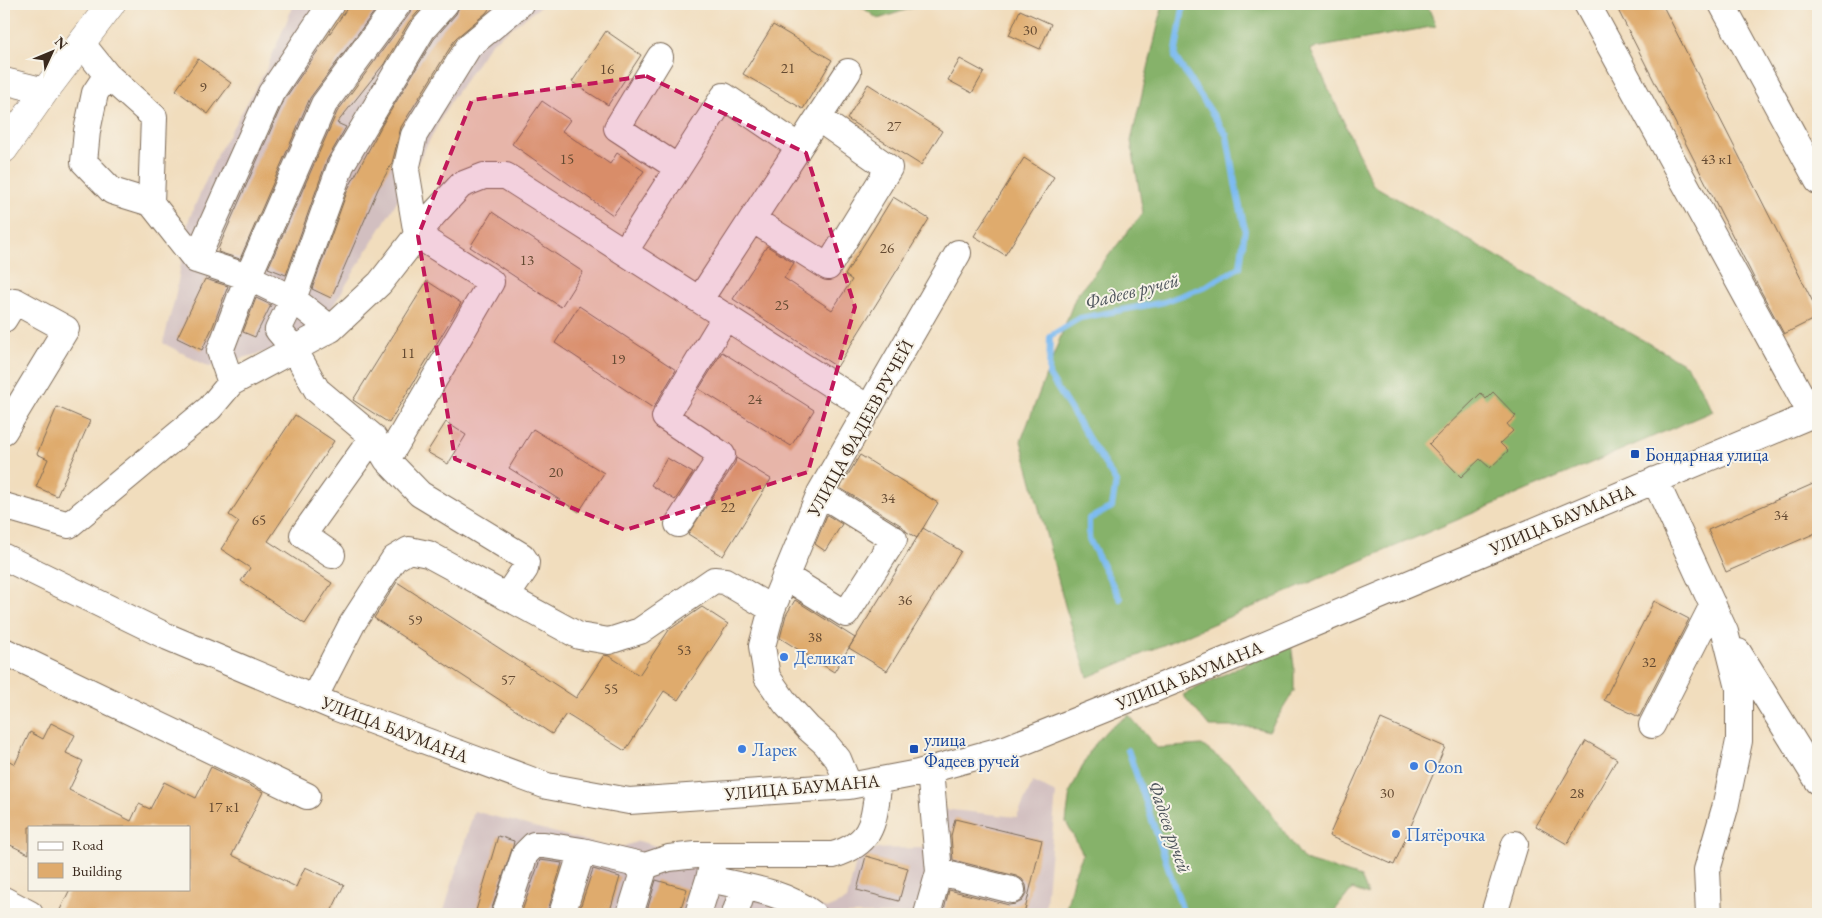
<svg xmlns="http://www.w3.org/2000/svg" width="1822" height="918" font-family="'EB Garamond',serif">
<style>
.industrial{fill:#d2bfc0}
.forest{fill:#86b26b;stroke:#606e44}
.lines{fill:none;stroke-linecap:round;stroke-linejoin:round}
.stream{stroke:#7dbbf1;stroke-width:6}
.building{fill:#dfab6d}
.minor-casing{stroke:#7b6956;stroke-width:28}
.highway-casing{stroke:#7b6956;stroke-width:29}
.minor{stroke:#fff;stroke-width:26}
.highway{stroke:#fff;stroke-width:28}
.marked{fill:#c2185b;fill-opacity:0.2;stroke:#c2185b;stroke-width:4;stroke-dasharray:10 6;stroke-linejoin:round}
.transit-dot{fill:#1a4fb4;stroke:#f7f3e8;stroke-width:2}
.shop-dot{fill:#3f7fe0;stroke:#f7f3e8;stroke-width:2}
.labels{text-anchor:middle;dominant-baseline:central;stroke-width:4;stroke-linejoin:round;paint-order:stroke}
.number-label{font-size:15px;fill:#644a32}
.street-label{font-size:18px;fill:#3b2a1e;stroke:#f7f3e8}
.transit-label{font-size:18px;fill:#164399;stroke:#f7f3e8;text-anchor:start}
.shop-label{font-size:18px;fill:#366cbe;stroke:#f7f3e8;text-anchor:start}
.water-label{font-size:19px;font-style:italic;fill:#4f565d;stroke:#f7f3e8}
</style>
<rect width="100%" height="100%" fill="#f7f3e8"/>
<filter id="ink" filterUnits="userSpaceOnUse"><feTurbulence type="fractalNoise" baseFrequency=".02" numOctaves="2"/><feDisplacementMap in="SourceGraphic" scale="10" xChannelSelector="R" yChannelSelector="G"/><feConvolveMatrix kernelMatrix="1 2 1 2 8 2 1 2 1" color-interpolation-filters="sRGB"/></filter>
<filter id="wash" filterUnits="userSpaceOnUse"><feTurbulence type="fractalNoise" baseFrequency=".0096" numOctaves="4" result="noise"/><feDisplacementMap in="SourceGraphic" scale="20" xChannelSelector="R" yChannelSelector="G"/><feGaussianBlur stdDeviation="1.12" result="paint"/><feColorMatrix in="noise" values="0 0 0 0 0 0 0 0 0 0 0 0 0 0 0 0 0 1.4 0 .05"/><feComposite in="paint" operator="in"/></filter>
<g filter="url(#wash)">
<rect width="100%" height="100%" fill="#f1ddbd"/>
<path class="industrial" d="M294,4H544L491,43L450,102L393,208L330,311L309,331L277,349L209,367L163,343L175,298L189,219L218,153L265,72Z
M1033,782L1056,793L1045,914H443L474,811L616,849L639,841L749,874L826,909L847,900L859,849L928,848L942,809L1017,817Z"/>
<path class="forest" d="M858,4H924L878,19Z
M1163,4H1427L1436,26L1310,49L1373,185L1688,366L1713,411L1088,677L1066,609L1021,441L1076,296L1143,213L1131,141Z
M1290,636L1294,666V691L1269,731L1252,727H1210L1183,695L1261,656Z
M1129,715L1157,748L1202,745L1239,773L1258,795L1304,860L1361,877L1368,895L1352,889L1332,914H1065L1074,875L1083,854L1066,822L1070,792L1091,749L1107,730Z"/>
<g class="lines">
<path class="stream" d="M1120,599L1089,539V519L1112,507L1116,482L1049,375L1050,336L1080,318L1164,302L1204,287L1240,267L1245,229L1236,189L1227,136L1175,57L1183,8L1187,4
M1128,750L1184,914"/>
</g>
<g id="blocks">
<path class="building" d="M350,4H380L310,98L240,259L218,252L219,250L218,249L284,100Z
M413,4H425L409,22L384,64L337,123L346,127L327,160L286,275L268,268L337,112L410,13Z
M460,4H493L486,13L456,38L401,127L392,163L378,189L331,298L312,289L348,189L382,125L434,39L456,14Z
M1615,4H1662L1818,312V317L1784,334L1756,282Z
M1020,10L1051,24L1040,49L1009,35Z
M773,25L832,60L803,109L743,74Z
M606,31L641,55L608,105L572,82Z
M198,59L231,83L208,114L176,90Z
M960,59L984,72L972,93L948,80Z
M868,84L942,131L921,165L847,119Z
M542,101L570,120L562,131L610,164L617,153L644,171L613,215L512,144Z
M1024,158L1054,177L1005,255L974,236Z
M893,197L929,219L837,367L733,299L767,246L794,263L784,278L832,310L852,280L845,275Z
M492,212L583,272L561,307L470,247Z
M205,279L228,286L213,326L202,350L177,338Z
M427,281L461,303L389,423L353,400Z
M256,298L271,305L255,337L243,332Z
M579,306L676,370L653,408L555,343Z
M722,352L814,410L791,446L699,389Z
M1493,392L1516,416L1507,424L1513,431L1500,443L1508,451L1490,468L1480,459L1461,477L1429,444L1481,393L1486,399Z
M57,407L90,421L57,496L36,487L48,459L37,454Z
M295,415L334,441L268,541L332,583L305,624L241,581L250,568L221,549L239,522L229,515Z
M446,422L466,435L448,464L427,452Z
M533,429L604,473L579,512L509,468Z
M860,455L938,503L917,538L907,532L902,526L840,488Z
M667,458L693,473L675,500L651,485Z
M736,458L771,479L723,556L688,534L735,463Z
M1813,484L1818,498V532L1726,572L1708,530Z
M827,515L842,524L825,551L815,544Z
M923,528L961,551L887,671L849,648Z
M397,582L576,698L604,655L609,656L639,675L669,630L702,607L728,624L678,700L664,691L625,751L566,714L552,734L374,618Z
M795,600L855,638L834,672L780,638L786,615Z
M1654,601L1689,619L1639,717L1604,700Z
M1381,719L1445,747L1394,865L1329,836Z
M51,723L75,735L66,753L83,761L69,790L131,821L139,804L150,809L164,782L196,798L211,767L263,792L232,855L296,887L305,867L344,885L330,914H58L70,889H189V827H29V854L4,842V758L15,764L30,732L43,739Z
M1586,741L1617,759L1567,844L1536,826Z
M955,819L1042,840L1024,914H943L949,890L1009,905L1016,904L1022,901L1027,893L1026,885L1022,879L1016,876L953,860L951,836Z
M498,836L514,841L513,846L490,914H475Z
M866,856L908,868L899,901L857,890Z
M540,860L562,863L547,914H521Z
M593,869L620,877L609,914H578Z
M656,880L687,889L679,914H646Z"/>
</g>
</g>
<g filter="url(#ink)">
<use href="#blocks" fill-opacity="0" stroke="#7b6956" stroke-width="1"/>
<g class="lines">
<g class="minor-casing">
<path id="minor" d="M1587,4L1805,403L1813,414L1818,416
M1722,4L1818,181
M82,44L107,75L154,117L151,203
M660,57L617,128L678,168
M107,75L95,93L87,131L84,162L112,191L151,203L196,260L248,277L293,299L331,329
M4,81L45,91
M752,219L828,267L889,168L818,118
M625,251L724,96L799,147
M196,260L271,93L331,4
M700,299L848,72
M4,319L15,301L66,329L4,431
M231,383L220,351L248,277L324,104L398,4
M387,460L491,282L417,235L406,170L414,135L469,46L520,4
M1655,480L1725,632L1739,688V741L1725,808L1707,870L1709,914
M4,506L69,525L210,408L231,383L294,349L278,330L293,299L341,165L422,30L445,4
M678,524L722,455L665,417L726,316
M332,555L303,535L373,437
M4,557L168,637L337,708L547,786L629,801L849,786L918,773L1008,748L1246,652L1818,412
M785,576L846,614L894,539L820,493
M506,597L525,569L526,562L522,556L420,494L387,460L373,437L317,390L294,349L331,329L380,283L433,215L461,185L484,176H506L868,408
M4,651L307,796
M1738,652L1818,781
M314,698L352,624L394,559L409,550L428,554L579,636L609,641L640,631L714,580L725,581L772,609
M1652,725L1713,605
M849,786L838,759L825,743L808,728L786,704L767,677L762,646L772,609L820,493L958,253
M939,872L1012,890
M709,879C745,887 783,891 813,914
M4,900L30,914
M505,914L525,854L534,845H544L582,851L645,866L669,858L696,855H833C876,842 873,820 879,781
M562,914L582,851
M630,914L645,866
M698,914L709,879L713,862
M735,914L744,887
M927,914L939,872L930,770
M1494,914L1515,844"/>
</g>
<g class="highway-casing">
<path id="highway" d="M4,149L45,91L111,4"/>
</g>
<use href="#minor" class="minor"/>
<use href="#highway" class="highway"/>
</g>
</g>
<path class="marked" d="M646,76L806,153L855,307L808,472L625,530L455,459L418,236L472,100Z"/>
<g class="transit-dot">
<rect x="1630" y="449" width="10" height="10" rx="2.5"/>
<rect x="909" y="744" width="10" height="10" rx="2.5"/>
</g>
<g class="shop-dot">
<circle cx="784" cy="657" r="5"/>
<circle cx="742" cy="749" r="5"/>
<circle cx="1414" cy="766" r="5"/>
<circle cx="1396" cy="834" r="5"/>
</g>
<g class="labels">
<g class="number-label">
<text x="1030" y="29">30</text>
<text x="788" y="67">21</text>
<text x="607" y="68">16</text>
<text x="203" y="86">9</text>
<text x="894" y="125">27</text>
<text x="567" y="158">15</text>
<text x="1717" y="158">43 к1</text>
<text x="887" y="247">26</text>
<text x="527" y="259">13</text>
<text x="782" y="304">25</text>
<text x="408" y="352">11</text>
<text x="618" y="358">19</text>
<text x="755" y="398">24</text>
<text x="556" y="471">20</text>
<text x="888" y="497">34</text>
<text x="728" y="506">22</text>
<text x="1781" y="514">34</text>
<text x="259" y="519">65</text>
<text x="905" y="599">36</text>
<text x="415" y="619">59</text>
<text x="815" y="636">38</text>
<text x="684" y="649">53</text>
<text x="1649" y="661">32</text>
<text x="508" y="679">57</text>
<text x="611" y="688">55</text>
<text x="1387" y="792">30</text>
<text x="1577" y="792">28</text>
<text x="224" y="806">17 к1</text>
</g>
<g class="street-label">
<text transform="translate(860 428) rotate(-61)">УЛИЦА ФАДЕЕВ РУЧЕЙ</text>
<text transform="translate(1562 519) rotate(-23)">УЛИЦА БАУМАНА</text>
<text transform="translate(1189 675) rotate(-22)">УЛИЦА БАУМАНА</text>
<text transform="translate(395 729) rotate(21)">УЛИЦА БАУМАНА</text>
<text transform="translate(802 787) rotate(-5)">УЛИЦА БАУМАНА</text>
</g>
<g class="transit-label">
<text x="1645" y="454">Бондарная улица</text>
<text x="924" y="739">улица<tspan x="924" dy="21">Фадеев ручей</tspan></text>
</g>
<g class="shop-label">
<text x="794" y="657">Деликат</text>
<text x="752" y="749">Ларек</text>
<text x="1424" y="766">Ozon</text>
<text x="1406" y="834">Пятёрочка</text>
</g>
<g class="water-label">
<text transform="translate(1132 291) rotate(-14)">Фадеев ручей</text>
<text transform="translate(1170 827) rotate(71)">Фадеев ручей</text>
</g>
</g>
<rect width="1822" height="918" fill="none" stroke="#f7f3e8" stroke-width="20"/>
<rect x="28" y="826" width="162" height="65" fill="#f7f3e8" stroke="#aca397"/>
<rect x="38" y="842" width="25" height="8" fill="#ffffff" stroke="#aca397"/>
<text x="72" y="850" font-size="15" fill="#3b2a1e">Road</text>
<rect x="38" y="863" width="25" height="15" fill="#dfab6d" stroke="#aca397"/>
<text x="72" y="876" font-size="15" fill="#3b2a1e">Building</text>
<g transform="translate(52 52) rotate(46)" stroke="#f7f3e8" stroke-width="4" paint-order="stroke">
<path d="M0-4L9 19L0 12L-9 19Z" fill="#3b2a1e"/>
<text y="-8" font-size="14" font-weight="bold" text-anchor="middle" fill="#3b2a1e">N</text>
</g>
</svg>
